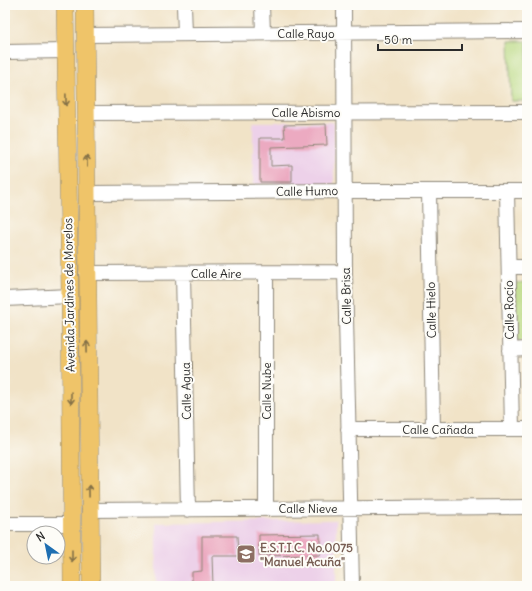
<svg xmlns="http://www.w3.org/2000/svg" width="532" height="591" font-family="Delius,sans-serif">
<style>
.built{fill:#edd1e9}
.green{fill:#b8d87f;stroke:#728255}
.building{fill:#ecaac1}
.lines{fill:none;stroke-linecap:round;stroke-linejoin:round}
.minor-casing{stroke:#8e8779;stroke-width:16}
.major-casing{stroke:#8e8779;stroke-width:18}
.minor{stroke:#fff;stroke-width:14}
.major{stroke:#efc469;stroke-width:17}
.oneway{stroke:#837047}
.labels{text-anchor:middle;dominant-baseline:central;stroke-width:4;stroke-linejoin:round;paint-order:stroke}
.street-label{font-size:12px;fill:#2b2b2b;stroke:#fdfcf7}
.education-label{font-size:12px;font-weight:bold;fill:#785e54;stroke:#fdfcf7;text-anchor:start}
</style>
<rect width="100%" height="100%" fill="#fdfcf7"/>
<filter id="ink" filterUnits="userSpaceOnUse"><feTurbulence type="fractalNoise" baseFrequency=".025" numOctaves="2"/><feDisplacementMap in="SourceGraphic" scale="8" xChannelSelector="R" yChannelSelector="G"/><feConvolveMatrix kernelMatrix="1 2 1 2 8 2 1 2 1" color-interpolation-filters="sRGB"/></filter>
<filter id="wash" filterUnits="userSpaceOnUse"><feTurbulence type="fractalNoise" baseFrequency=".012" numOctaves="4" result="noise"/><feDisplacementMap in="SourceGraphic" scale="16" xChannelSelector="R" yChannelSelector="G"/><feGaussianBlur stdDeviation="0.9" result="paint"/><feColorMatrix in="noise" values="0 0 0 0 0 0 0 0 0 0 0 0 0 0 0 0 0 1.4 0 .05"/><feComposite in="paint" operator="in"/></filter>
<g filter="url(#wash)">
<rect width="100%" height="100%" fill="#f1e3c7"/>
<path class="built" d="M253,122H334V184H253Z
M336,520V586H156V523Z"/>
<path class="green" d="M509,41H527V101H511Z
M527,282V340L516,341L514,283Z"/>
<g id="blocks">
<path class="building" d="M326,124L327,145L271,147V166L292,165V182H260V138H285L284,125Z
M320,534V555L259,556V535Z
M202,536H237L238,556H212L213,586H192V572L202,571Z"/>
</g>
</g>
<g filter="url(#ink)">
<use href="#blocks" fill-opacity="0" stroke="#8e8779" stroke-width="1"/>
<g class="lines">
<g class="minor-casing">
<path id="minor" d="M184,5L185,34
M262,5L263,33
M344,5L345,272L352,586
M85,35L527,31
M5,52L65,51
M86,113L527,112
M429,191L433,430
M507,191L512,429
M87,193L345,191H527
M509,267H527
M86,273L345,272
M183,273L188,510
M266,273V508
M5,299L70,296
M510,350L527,349
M348,429H527
M89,510L527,507
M5,524H72"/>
</g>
<g class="major-casing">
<path id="major" d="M65,5L70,296L72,586
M85,5L91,586"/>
</g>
<use href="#minor" class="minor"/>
<use href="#major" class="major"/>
</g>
<defs><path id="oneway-shaft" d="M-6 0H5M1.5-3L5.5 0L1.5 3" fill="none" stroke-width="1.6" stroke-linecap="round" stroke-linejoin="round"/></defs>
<g class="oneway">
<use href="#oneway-shaft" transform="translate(66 100) rotate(89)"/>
<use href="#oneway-shaft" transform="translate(87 161) rotate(-91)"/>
<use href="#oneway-shaft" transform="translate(87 347) rotate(-91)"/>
<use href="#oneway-shaft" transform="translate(71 398) rotate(90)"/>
<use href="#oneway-shaft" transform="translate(89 491) rotate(-91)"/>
<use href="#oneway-shaft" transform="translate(72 556) rotate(90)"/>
</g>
</g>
<defs>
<g id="school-square" transform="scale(1)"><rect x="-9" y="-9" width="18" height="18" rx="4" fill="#8d6e63" stroke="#fdfcf7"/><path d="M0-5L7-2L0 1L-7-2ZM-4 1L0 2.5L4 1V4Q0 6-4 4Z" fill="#fff"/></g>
</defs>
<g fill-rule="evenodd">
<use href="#school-square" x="246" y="554"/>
</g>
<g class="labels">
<g class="street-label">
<text x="306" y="33">Calle Rayo</text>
<text x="306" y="112">Calle Abismo</text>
<text transform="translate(307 191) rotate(-1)">Calle Humo</text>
<text x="216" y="273">Calle Aire</text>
<text transform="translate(69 295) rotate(-91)">Avenida Jardines de Morelos</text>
<text transform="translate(346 296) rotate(-91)">Calle Brisa</text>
<text transform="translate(431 310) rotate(-91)">Calle Hielo</text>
<text transform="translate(509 310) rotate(-91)">Calle Rocío</text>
<text transform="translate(186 391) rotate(-91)">Calle Agua</text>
<text transform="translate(266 391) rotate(-90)">Calle Nube</text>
<text x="438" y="429">Calle Cañada</text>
<text x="308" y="508">Calle Nieve</text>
</g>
<g class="education-label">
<text x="260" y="547">E.S.T.I.C. No.0075<tspan x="260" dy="14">"Manuel Acuña"</tspan></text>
</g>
</g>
<rect width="532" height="591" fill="none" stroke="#fdfcf7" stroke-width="20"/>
<g transform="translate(46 545) rotate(327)"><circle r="19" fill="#fdfcf7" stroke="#a9a8a5"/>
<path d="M0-3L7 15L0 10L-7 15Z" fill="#1f6fb2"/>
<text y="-6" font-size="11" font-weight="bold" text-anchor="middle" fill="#2b2b2b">N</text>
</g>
<path d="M378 44v6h84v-6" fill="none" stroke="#2b2b2b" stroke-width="2"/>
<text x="384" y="44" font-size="12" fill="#2b2b2b" stroke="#fdfcf7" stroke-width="3" paint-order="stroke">50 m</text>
</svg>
